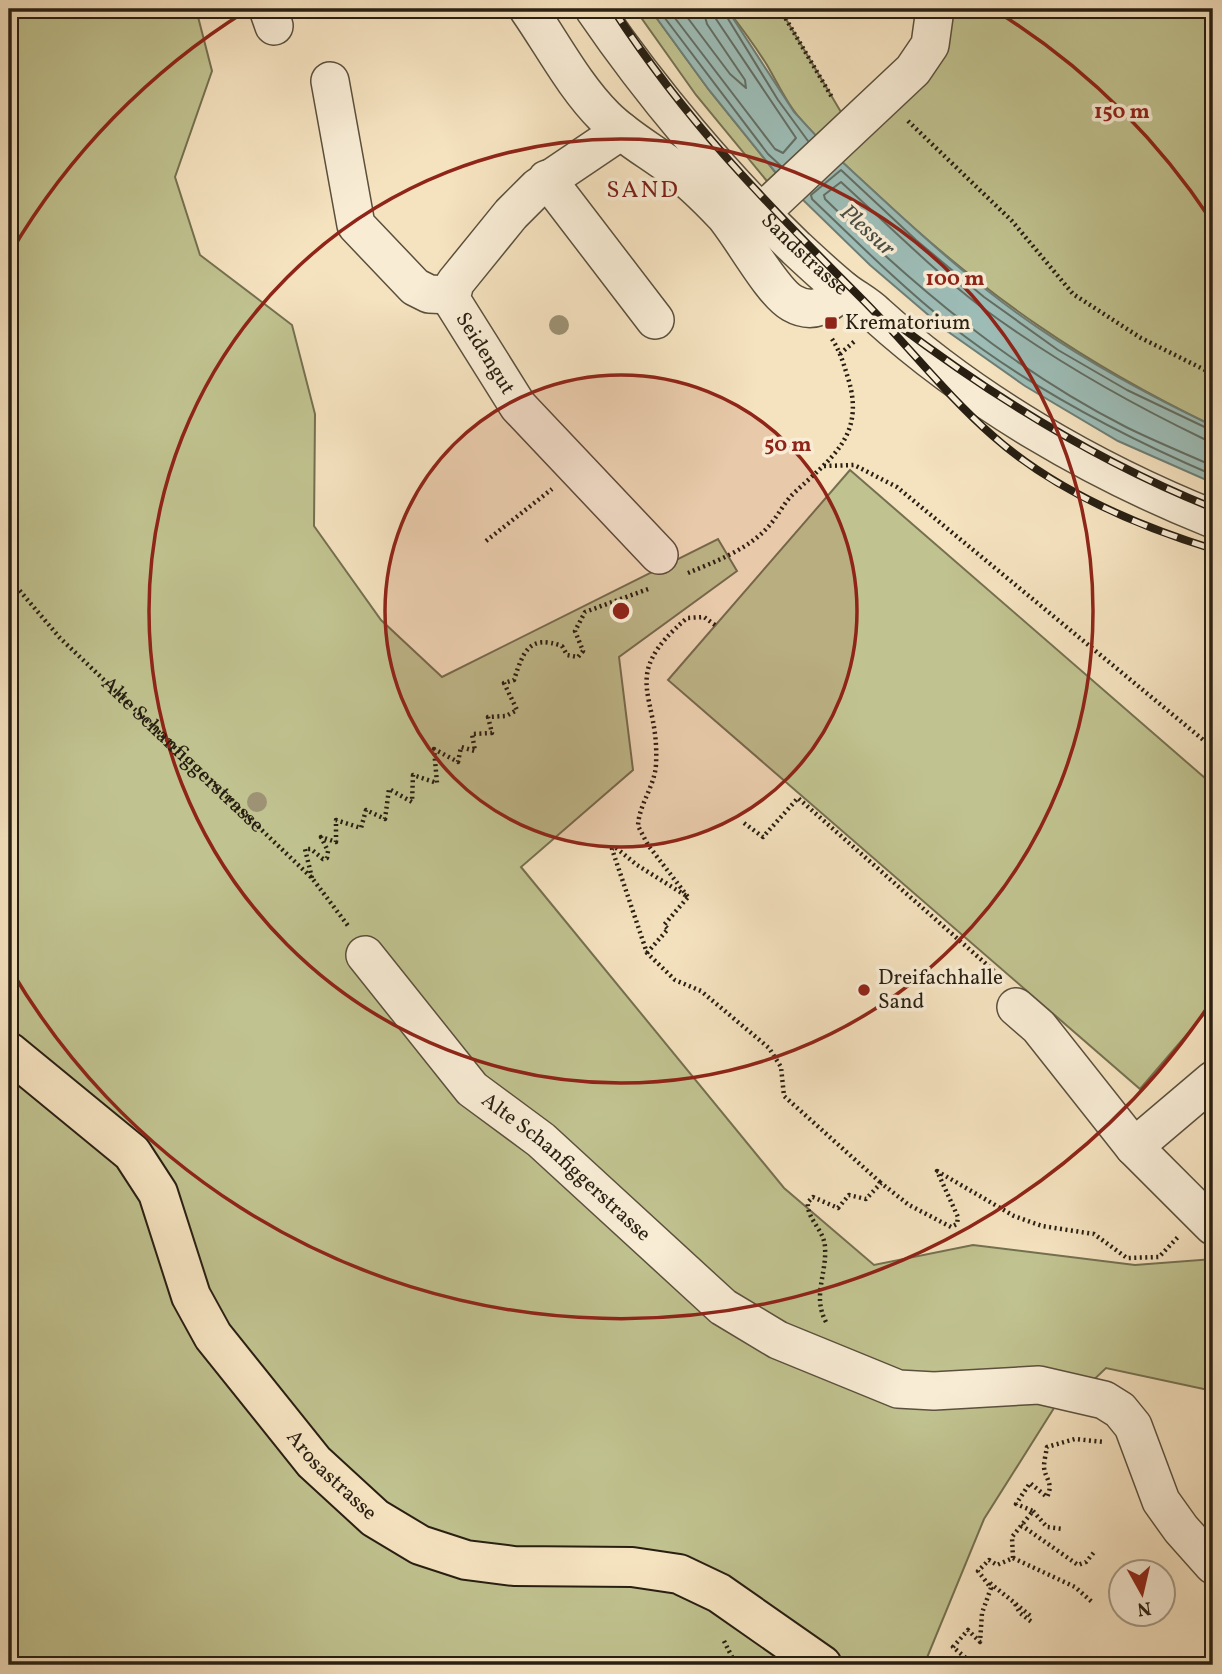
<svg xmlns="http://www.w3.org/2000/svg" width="1222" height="1674" font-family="Vollkorn,serif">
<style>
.green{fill:#c0c28f;stroke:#747050;stroke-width:2}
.water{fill:#9dbdb7;stroke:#6e7e75;stroke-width:2}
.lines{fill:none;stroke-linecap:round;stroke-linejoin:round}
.shore{stroke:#626e64;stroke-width:2}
.minor-casing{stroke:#5b503d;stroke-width:40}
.major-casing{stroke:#281f12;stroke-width:42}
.path{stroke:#281f12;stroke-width:4.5;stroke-dasharray:2 3.5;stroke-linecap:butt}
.minor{stroke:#f8ecd5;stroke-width:37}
.major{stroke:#f5e2bf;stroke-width:38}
.rail-casing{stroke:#281f12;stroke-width:8}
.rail{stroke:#f8ecd5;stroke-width:5;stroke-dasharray:16;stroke-linecap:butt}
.tree{fill:#9e9275}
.ring{fill:none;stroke:#8f2418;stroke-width:3.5}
.poi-dot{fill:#8f2418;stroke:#f8ecd5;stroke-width:2.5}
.labels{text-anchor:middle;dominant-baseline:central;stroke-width:7;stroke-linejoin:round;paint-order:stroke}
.street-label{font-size:21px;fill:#281f12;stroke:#f8ecd5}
.poi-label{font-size:21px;fill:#281f12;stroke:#f8ecd5;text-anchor:start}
.water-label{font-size:23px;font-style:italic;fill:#4b4e44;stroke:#f8ecd5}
.quarter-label{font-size:24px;letter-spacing:2px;fill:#7a1f14;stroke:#f8ecd5}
.centre{fill:#8f2418;stroke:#f8ecd5;stroke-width:3.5}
.ring-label{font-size:21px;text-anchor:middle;font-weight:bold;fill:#8f2418;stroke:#f8ecd5;stroke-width:7;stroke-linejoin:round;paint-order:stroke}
</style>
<rect width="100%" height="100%" fill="#f5e2bf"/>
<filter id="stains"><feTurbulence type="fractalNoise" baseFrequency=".00286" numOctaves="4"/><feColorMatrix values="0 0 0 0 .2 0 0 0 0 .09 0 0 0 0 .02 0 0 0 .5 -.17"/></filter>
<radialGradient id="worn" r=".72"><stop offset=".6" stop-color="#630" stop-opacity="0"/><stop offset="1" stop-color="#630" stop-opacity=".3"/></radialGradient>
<path class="green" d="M9,9H196L212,71L175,177L200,255L292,325L315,414L314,526L381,620L442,677L718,539L737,571L619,657L633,770L521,867L784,1188L874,1265L973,1245L1135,1265L1213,1259V1391L1106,1368L1081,1392L1066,1389L984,1519L924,1665H9Z
M635,9H650L709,90L780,178L771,186L696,95Z
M727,9H780L851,129L935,9H1213V426C1083,363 986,296 881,198C852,171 822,145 797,115C785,100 777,82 767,65C755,46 741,27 727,9Z
M850,470L1213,785V1004L1140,1089L668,680Z"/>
<path class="water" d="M650,9H727L794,112L820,140L780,178L709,90Z
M839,159C888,204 936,250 988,291C1057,346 1134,388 1213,426V483L1118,441L1025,386L947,331L870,265L799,196Z"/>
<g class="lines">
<path class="shore" d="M658,9L768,154L781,166
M668,9L775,149L783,153L796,138L716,19L713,9
M681,9L730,74L746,88L745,80L707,24L703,9
M722,9L778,100L808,141
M1213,431L1127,390L1058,350L984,297L916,240L841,170L811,195L812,199C857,242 901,286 950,325C1030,388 1120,435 1213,475
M1213,440L1204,439C1125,401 1050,358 980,306C931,268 887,224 841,182L824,195L825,199C915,287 1012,369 1126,427C1154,441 1184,453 1213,466"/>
<g class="minor-casing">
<g id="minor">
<path d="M268,9L274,26"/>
<path d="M528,9C553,45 574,86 605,117C624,136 647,149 669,165C689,179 707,197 724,215C742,236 772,292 792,303C813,315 828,305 843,290"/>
<path id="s2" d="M594,9C650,91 723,178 795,247C810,261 826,276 842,289C853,298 866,304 876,314C972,401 1093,471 1213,519"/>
<path d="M330,81L356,225L415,287L429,294L451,295"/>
<path id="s3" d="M621,131L538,187L511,214L455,283L451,299L518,406L659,555"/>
<path d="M547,179L655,320"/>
<path d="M761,213L913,70L930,45L935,9"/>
<path id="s4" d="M365,955L472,1089L541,1140L723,1307L778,1340L898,1389L934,1391L1039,1385L1104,1400L1120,1410L1133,1426L1161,1501L1181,1529L1213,1565"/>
<path d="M1016,1007L1039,1027L1134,1147"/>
<path d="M1213,1080L1134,1147L1213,1226"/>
</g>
</g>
<g class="major-casing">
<g id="major">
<path id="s5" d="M9,1052L132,1153L158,1193L191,1296L213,1336L314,1462L375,1518L420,1545L466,1560L514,1566L632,1567L679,1574L719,1593L822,1665"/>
</g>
</g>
<g class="path">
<path d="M780,9L833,99"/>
<path d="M908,121L1012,221L1073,294L1141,338L1213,374"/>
<path d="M840,354L856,340"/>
<path d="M824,466L854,465L897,487L1213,748"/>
<path d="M486,541L552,489"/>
<path d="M688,573C714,562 747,550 767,528C777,518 783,504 793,494C831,458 866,436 848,378C844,365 840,351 832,339"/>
<path id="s1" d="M9,578L60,638L312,878L349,927"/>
<path d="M715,625L704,617L687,618C617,678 660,693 656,764C655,786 639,804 638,826L648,845L688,897L637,865L615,847L612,849L647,953L675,980L701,991L769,1048L781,1067L784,1096L881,1183"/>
<path d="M744,823L763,837L798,798L1002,978"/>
<path d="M312,878L305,849H311L323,859L327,858L328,851L321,837L336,842V820L361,828L366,810L385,819L389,789L412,802L413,775L437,783L434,749L458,762L461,747L475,751L472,734L492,733L488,717L506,716L517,710L504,683L514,680C523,652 529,634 562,646L567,655L578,657L583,651L575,631L585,612L651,588"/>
<path d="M647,953L668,929L664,925L688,897"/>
<path d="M826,1322C812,1296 827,1274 825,1247C824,1229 806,1219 808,1202L813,1197L838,1208L849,1195L866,1199L881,1183L909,1205L951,1227L957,1224L958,1217L937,1171L1014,1216L1042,1226L1094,1234L1127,1258L1159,1257L1178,1237"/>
<path d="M1033,1511L1047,1527L1063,1529"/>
<path d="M1021,1525L1078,1565L1086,1562L1095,1551"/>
<path d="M1013,1558L1075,1587L1092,1602"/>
<path d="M990,1583L1032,1617"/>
<path d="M1015,1604L1020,1613L1033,1623"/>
<path d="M724,1641L736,1665"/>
<path d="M974,1665L953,1647L968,1630L980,1642L982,1613L991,1588L978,1571L989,1560L997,1565L1013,1558L1012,1537L1033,1511L1016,1504L1030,1483L1047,1497C1054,1483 1045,1479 1044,1467C1044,1461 1046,1453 1047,1447L1075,1439L1104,1442"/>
</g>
<use href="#minor" class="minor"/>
<use href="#major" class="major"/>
<g class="rail-casing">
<path id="rail" d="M613,9C687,123 766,203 861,298C906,343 945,394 993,436C1055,491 1135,525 1213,549
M894,322C993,397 1098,462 1213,508"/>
</g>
<use href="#rail" class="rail"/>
</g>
<g class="tree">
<circle cx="559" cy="325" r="10"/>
<circle cx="257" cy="802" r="10"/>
</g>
<circle cx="621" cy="611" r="236" fill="#8f2418" fill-opacity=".12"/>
<g class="ring">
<circle cx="621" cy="611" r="236"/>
<circle cx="621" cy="611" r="472"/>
<path d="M1211 1002A708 708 0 0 1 11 970M11 252A708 708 0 0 1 246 11M996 11A708 708 0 0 1 1211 220"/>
</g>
<g class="poi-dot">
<rect x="824" y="316" width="14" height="14" rx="3.5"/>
<circle cx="864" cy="990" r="7"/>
</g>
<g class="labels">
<g class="street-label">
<text stroke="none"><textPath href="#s2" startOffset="324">Sandstrasse</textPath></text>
<text stroke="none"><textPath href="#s3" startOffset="308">Seidengut</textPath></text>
<text stroke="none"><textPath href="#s1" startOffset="248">Alte Schanfiggerstrasse</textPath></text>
<text stroke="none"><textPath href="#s4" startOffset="294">Alte Schanfiggerstrasse</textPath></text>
<text stroke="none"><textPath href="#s5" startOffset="544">Arosastrasse</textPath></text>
</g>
<g class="poi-label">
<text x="845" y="323">Krematorium</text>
<text x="878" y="978">Dreifachhalle<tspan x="878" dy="24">Sand</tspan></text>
</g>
<g class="water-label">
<text transform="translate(867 231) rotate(42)">Plessur</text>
</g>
<g class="quarter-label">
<text x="643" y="191">SAND</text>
</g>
</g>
<circle cx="621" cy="611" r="10" class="centre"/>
<g class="ring-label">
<text x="1122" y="118">150 m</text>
<text x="955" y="285">100 m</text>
<text x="788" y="451">50 m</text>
</g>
<rect width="1222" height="1674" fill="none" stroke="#f5e2bf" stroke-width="35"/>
<rect x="10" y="10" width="1201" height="1653" fill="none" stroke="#281f12" stroke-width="3.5"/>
<rect x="18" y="18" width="1187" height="1639" fill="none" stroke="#281f12" stroke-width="2"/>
<g transform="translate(1142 1593) rotate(172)"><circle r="33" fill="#f8ecd5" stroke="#a59a87" stroke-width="2"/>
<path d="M0-5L12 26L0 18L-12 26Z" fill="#8f2418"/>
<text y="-10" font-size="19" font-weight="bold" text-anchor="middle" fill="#281f12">N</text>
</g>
<rect width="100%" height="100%" filter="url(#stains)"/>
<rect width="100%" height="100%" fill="url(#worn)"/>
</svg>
